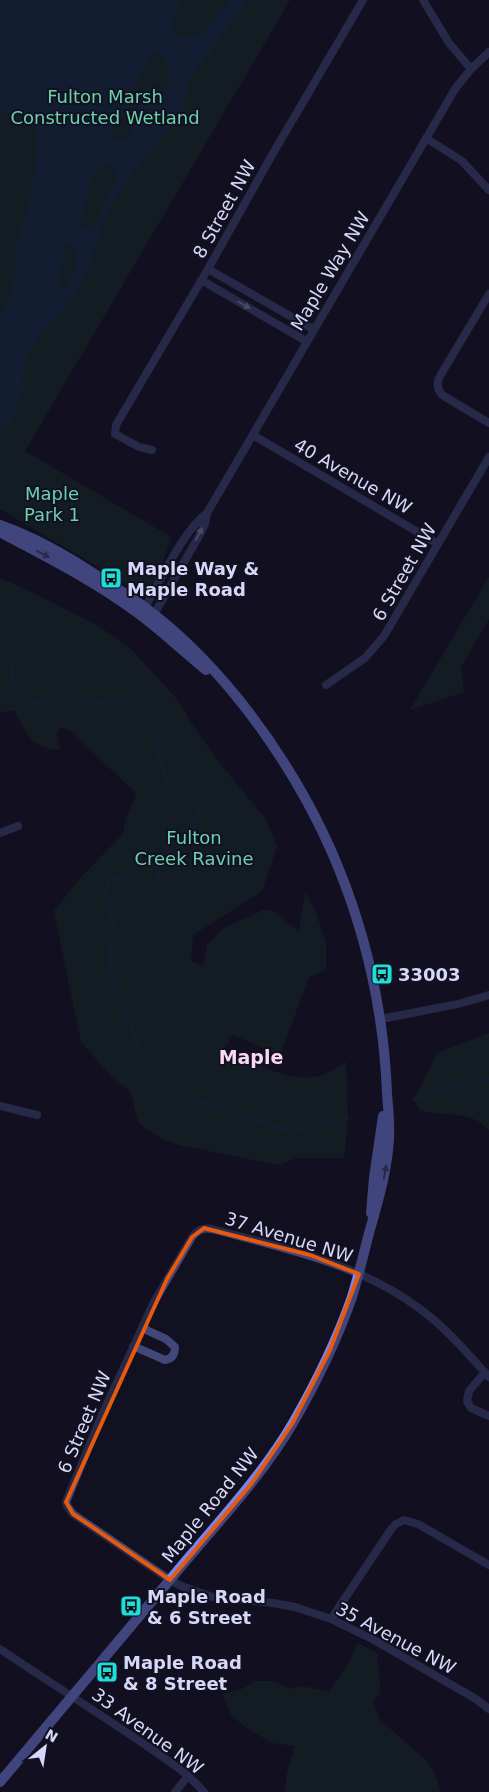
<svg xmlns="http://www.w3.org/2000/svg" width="489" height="1792" font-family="'DejaVu Sans',sans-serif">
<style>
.green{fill:#152a27}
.water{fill:#162e46;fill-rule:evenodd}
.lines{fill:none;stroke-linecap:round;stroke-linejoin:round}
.stream{stroke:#162e46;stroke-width:2.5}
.street{stroke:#42477a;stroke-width:8}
.secondary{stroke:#7a85ed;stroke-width:10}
.oneway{fill:#8c8fba}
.oneway2{fill:#41457d}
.marked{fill:none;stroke:#e8590c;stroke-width:4;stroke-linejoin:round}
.labels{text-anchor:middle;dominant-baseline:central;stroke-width:4;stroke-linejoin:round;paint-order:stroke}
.park-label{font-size:18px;fill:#6cd0ab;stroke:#121121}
.street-label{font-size:18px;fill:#d7d7f9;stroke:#121121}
.poi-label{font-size:18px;font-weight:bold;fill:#d7d7f9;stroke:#121121;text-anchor:start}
.neighbourhood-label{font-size:19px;font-weight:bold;fill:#fad8f1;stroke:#121121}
</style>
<rect width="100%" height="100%" fill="#121121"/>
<path class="green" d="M0,0H290L25,451L171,537C166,551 160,579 149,588C145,591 142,591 137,590L0,509Z
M489,577V619L461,667L464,692L410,710Z
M0,578L25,589L100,627L131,649L176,698L194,727L221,765L265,818L277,846L262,891L193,935L191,961L203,966L207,945L222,929L263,910H272L299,932L305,892L317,915L326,944V970L309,977L280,1055L233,1035L224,1048C249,1062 295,1085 323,1075C331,1072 339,1066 346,1062L348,1119L344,1158H296L279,1165L179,1145L163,1139L139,1124L130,1091L112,1077L81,1042L54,911L82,876L122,835L127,816L137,794L69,730L61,727L57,733L60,750C30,747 28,735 14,711L0,712Z
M489,1033V1130C485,1127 481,1122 476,1120C462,1112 436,1116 419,1110L414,1099L437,1053Z
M357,1643L377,1653L381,1693L373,1701L380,1720L426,1760L434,1772L441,1792H285L287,1773L295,1746L272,1743L244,1726L230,1714L223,1694L242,1689L255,1681H271L292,1689L300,1686L329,1691L348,1665Z"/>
<path class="water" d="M0,0H180L172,22L176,34C198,44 211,28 220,9H225L228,4L224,0H247L206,58L194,72L189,82L185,102L177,119L131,174L111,205L99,235L90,266L81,284L59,316L49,322L32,346L25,359L22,380L23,390L13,417L11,421L0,423V312C20,295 13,268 17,244C18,235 23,227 25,219C33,187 40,157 36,124C24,116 14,112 0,114ZM155,53C180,63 170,97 148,105L133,97L132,88L150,54ZM132,107L139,111C138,124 131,139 117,142L110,136C113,121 118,112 132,107ZM109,163C123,175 111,186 106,199C101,213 102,219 89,230L81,228L78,223L80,217L84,213C88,195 87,168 109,163ZM67,243L75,247C79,261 73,275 68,288L62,289L57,286L59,280V269L64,258L62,248Z"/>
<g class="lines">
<path class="stream" d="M0,657L11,662L14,690L35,704L65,691L91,704L126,698L147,718L168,783L195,797L200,812L193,830L176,850L160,855L159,879L137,892L117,877L109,880L105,893L113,923L110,967L140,1052L152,1069L189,1097L229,1112L291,1131L348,1119
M414,1099L471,1081L489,1079"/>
<path class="street" d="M423,0L449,43L471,69
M426,138L462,161L489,190
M208,269L313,329
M201,280L306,341
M489,294L440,376C436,383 437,389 442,395L489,423
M253,435L438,544
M152,450L139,447L115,434L116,425L208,269L272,155L363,0
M142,612C160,583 181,533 207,513L455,89L471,69L489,52
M152,618L199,536L205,524L207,513
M326,685L365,658L384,636L489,457
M0,833L18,826
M381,1019L458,1004L489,995
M0,1106L37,1115
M133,1346L165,1360C172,1359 175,1354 175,1347L166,1339L142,1328
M485,1372L469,1391L467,1401L471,1408L489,1416
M489,1377C468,1354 449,1331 424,1312C363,1264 286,1249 212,1229C203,1227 198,1230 192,1237L154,1302L142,1328L101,1417L66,1502L67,1506L73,1514L170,1580L181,1586L213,1597L273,1603L295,1607L331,1619L374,1640L476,1699L489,1709
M331,1619L392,1528L396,1524L404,1520L418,1524L489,1565
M0,1649C46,1680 92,1709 138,1740C161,1756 186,1771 204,1792
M175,1792L188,1776"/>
<path class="secondary" d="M0,525C34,537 66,555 96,575C113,586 131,596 147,609C211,657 266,728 305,798C355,888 383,990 387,1093C388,1108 390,1124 389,1139C387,1173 377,1204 368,1237C363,1257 358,1277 352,1297C337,1340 316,1383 293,1423C262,1476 219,1521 179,1569C120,1640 60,1711 0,1782
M0,532C46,557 89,578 132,609C158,627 181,650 206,670
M371,1213L374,1178L383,1116"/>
</g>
<defs><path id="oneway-solid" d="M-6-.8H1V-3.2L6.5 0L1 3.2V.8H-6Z" transform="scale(1.25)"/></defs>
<g class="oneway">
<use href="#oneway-solid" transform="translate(244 305) rotate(30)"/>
<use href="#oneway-solid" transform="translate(199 534) rotate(-62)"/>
</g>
<g class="oneway2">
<use href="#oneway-solid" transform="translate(43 554) rotate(27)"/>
<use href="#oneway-solid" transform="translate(385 1172) rotate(-81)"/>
</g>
<path d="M0 0H489V1792H0ZM204,1228L310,1255L359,1274L330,1350L292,1424L252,1483L170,1580L73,1514L66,1502L167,1279L192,1237Z" fill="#121121" fill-opacity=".55" fill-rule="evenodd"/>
<path class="marked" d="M204,1228L310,1255L359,1274L330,1350L292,1424L252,1483L170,1580L73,1514L66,1502L167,1279L192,1237Z"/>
<defs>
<g id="bus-square" transform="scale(1.125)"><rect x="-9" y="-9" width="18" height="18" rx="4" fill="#1fddda" stroke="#121121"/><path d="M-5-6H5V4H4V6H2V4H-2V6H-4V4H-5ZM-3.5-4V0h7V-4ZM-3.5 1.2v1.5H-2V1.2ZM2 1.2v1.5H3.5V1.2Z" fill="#111"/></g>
</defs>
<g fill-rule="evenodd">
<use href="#bus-square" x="111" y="578"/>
<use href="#bus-square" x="382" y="974"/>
<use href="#bus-square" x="131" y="1606"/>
<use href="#bus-square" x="107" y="1672"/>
</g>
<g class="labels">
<g class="park-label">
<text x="105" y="96">Fulton Marsh<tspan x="105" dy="21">Constructed Wetland</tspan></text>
<text x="52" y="493">Maple<tspan x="52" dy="21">Park 1</tspan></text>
<text x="194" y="837">Fulton<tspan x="194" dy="21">Creek Ravine</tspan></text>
</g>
<g class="street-label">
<text transform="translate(224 209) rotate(-61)">8 Street NW</text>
<text transform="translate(330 271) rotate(-59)">Maple Way NW</text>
<text transform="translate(353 476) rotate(30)">40 Avenue NW</text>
<text transform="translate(404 572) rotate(-60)">6 Street NW</text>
<text transform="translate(289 1237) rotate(17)">37 Avenue NW</text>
<text transform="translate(84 1422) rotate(-67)">6 Street NW</text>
<text transform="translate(210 1505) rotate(-51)">Maple Road NW</text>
<text transform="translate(396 1638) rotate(28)">35 Avenue NW</text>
<text transform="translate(148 1731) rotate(36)">33 Avenue NW</text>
</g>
<g class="poi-label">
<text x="127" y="568">Maple Way &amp;<tspan x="127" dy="21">Maple Road</tspan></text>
<text x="398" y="974">33003</text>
<text x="147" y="1596">Maple Road<tspan x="147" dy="21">&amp; 6 Street</tspan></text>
<text x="123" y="1662">Maple Road<tspan x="123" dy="21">&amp; 8 Street</tspan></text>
</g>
<g class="neighbourhood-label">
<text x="251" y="1057">Maple</text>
</g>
</g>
<g transform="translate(45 1747) rotate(30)" stroke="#121121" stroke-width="4" paint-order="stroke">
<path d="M0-4L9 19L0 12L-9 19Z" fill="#d7d7f9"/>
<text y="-8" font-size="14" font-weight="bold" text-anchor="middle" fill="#d7d7f9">N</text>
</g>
</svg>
